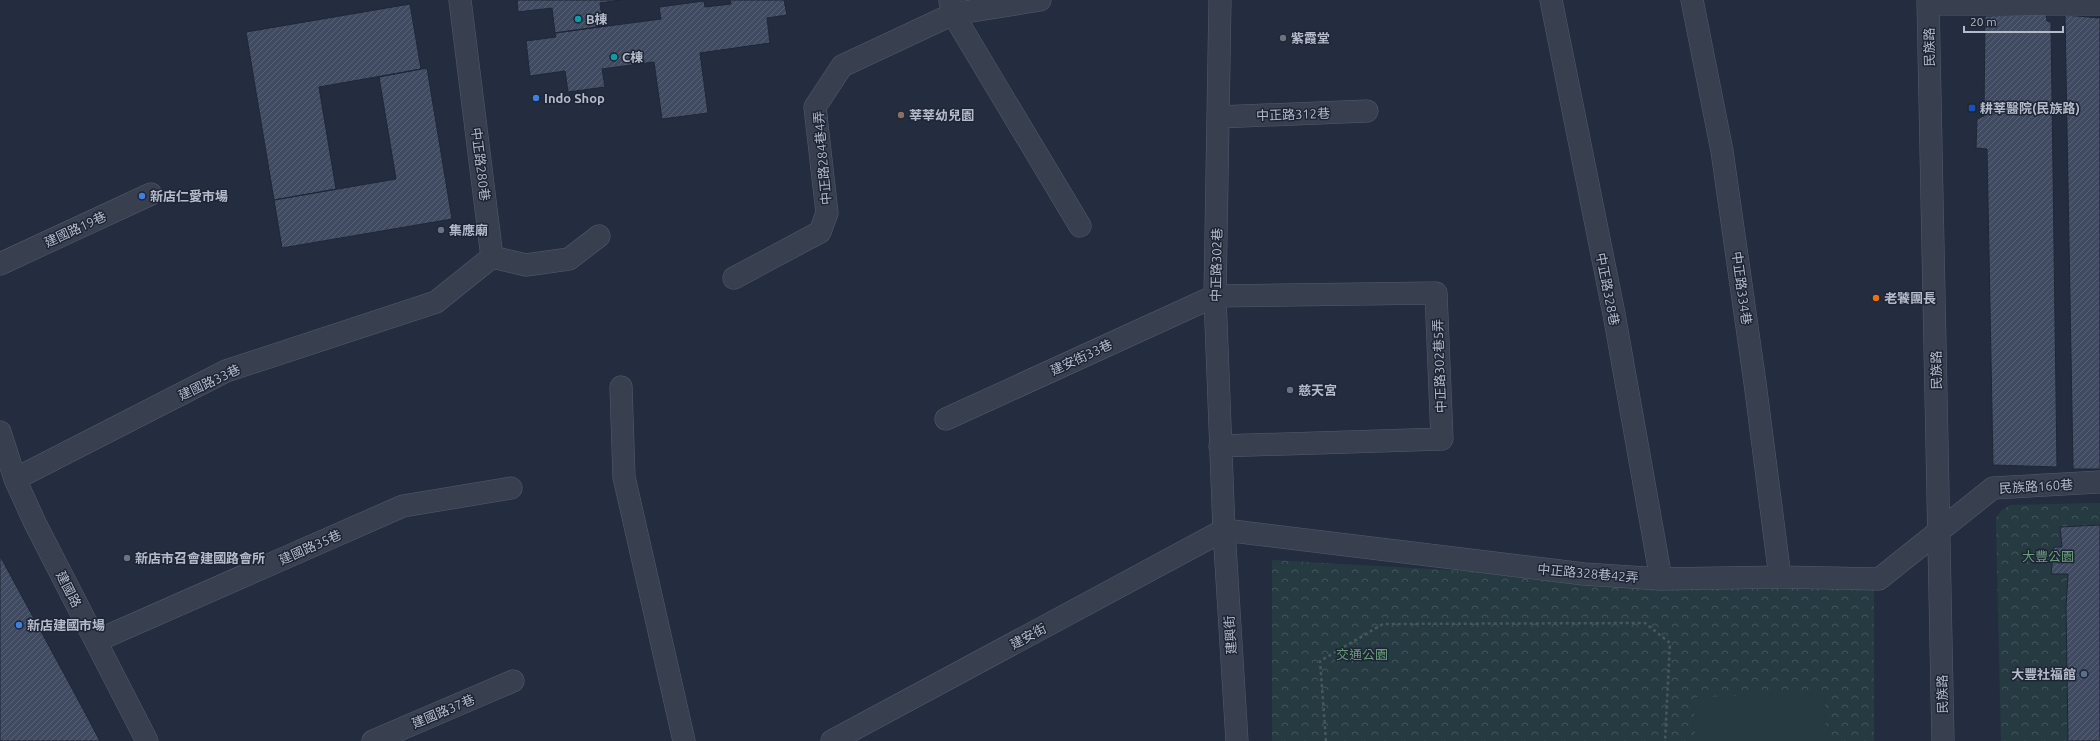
<svg xmlns="http://www.w3.org/2000/svg" width="2100" height="741" font-family="Ubuntu,'Noto Sans TC',sans-serif">
<style>
.park{fill:url(#park-crowns)}
.garden{fill:#263b41}
.building{fill:url(#building-hatch);stroke:#1f2737}
.lines{fill:none;stroke-linecap:round;stroke-linejoin:round}
.minor-casing{stroke:#535b6b;stroke-width:23}
.path{stroke:#44585e;stroke-width:2.5;stroke-dasharray:3 3;stroke-linecap:butt}
.minor{stroke:#384050;stroke-width:22}
.culture-dot{fill:#0f9aa8;stroke:#1d2535;stroke-width:1.5}
.worship-dot{fill:#6b7280;stroke:#1d2535;stroke-width:1.5}
.shop-dot{fill:#3f7fe0;stroke:#1d2535;stroke-width:1.5}
.transit-dot{fill:#1a4fb4;stroke:#1d2535;stroke-width:1.5}
.education-dot{fill:#8d6e63;stroke:#1d2535;stroke-width:1.5}
.food-dot{fill:#e8710a;stroke:#1d2535;stroke-width:1.5}
.service-dot{fill:#5c6f8a;stroke:#1d2535;stroke-width:1.5}
.labels{text-anchor:middle;dominant-baseline:central;stroke-width:3;stroke-linejoin:round;paint-order:stroke}
.poi-label{font-size:13px;font-weight:bold;fill:#b5bbcb;stroke:#1d2535;text-anchor:start}
.street-label{font-size:13px;fill:#b5bbcb;stroke:#1d2535}
.park-label{font-size:13px;fill:#6b9c7b;stroke:#1d2535}
</style>
<defs>
<pattern id="park-crowns" width="20" height="18" patternUnits="userSpaceOnUse"><rect width="20" height="18" fill="#263b41"/><path d="M2 6a3 3 0 1 1 6 0M12 15a3 3 0 1 1 6 0" fill="none" stroke="#43555b"/></pattern>
<pattern id="building-hatch" width="6" height="6" patternUnits="userSpaceOnUse"><rect width="6" height="6" fill="#404a60"/><path d="M-1 1l2-2M0 6l6-6M5 7l2-2" fill="none" stroke="#596275"/></pattern>
</defs>
<rect width="100%" height="100%" fill="#242d40"/>
<path class="park" d="M2100,503V741H2001L1996,518L2001,511L2010,505Z
M1272,560L1658,582L1874,590V741H1272Z"/>
<path class="garden" d="M1825,694L1826,741H1695L1694,697Z"/>
<path class="building" d="M517,0H622L600,3L603,26L555,33L552,8L518,12Z
M730,0H784L787,15L767,18L770,43L700,53L708,113L662,119L654,62L602,69L605,87L568,92L565,71L530,76L526,41L556,37L555,33L661,19L659,7L704,1L705,7L731,4Z
M410,4L421,69L319,87L336,189L274,200L246,32Z
M2046,14L2047,21L2051,22L2057,467L1993,465L1987,149L1976,148L1977,119L1984,116L1985,16Z
M2065,15L2100,18V469H2073Z
M427,68L452,219L282,248L274,200L396,179L379,77Z
M2100,525V741H2068L2066,607L2068,574H2051L2054,547H2062L2060,527Z
M0,556L75,694L100,741H0Z"/>
<g class="lines">
<g class="minor-casing">
<path id="minor" d="M1220,0L1215,296L1224,530L1237,741
M1551,0L1614,314L1661,579
M1692,0L1722,151L1755,383L1780,577
M1928,0L1943,741
M950,1L953,14L1080,226
M1928,4H2100
M1218,117L1367,111
M492,257L526,265L569,259L599,236
M0,264L151,194
M734,278L820,232L827,213L815,107L842,66L953,14L1040,0
M621,387L624,477L684,741
M946,419L1215,296L1436,293L1442,439L1220,446
M0,432L15,479L35,523L147,741
M15,479L226,371L436,302L492,257L460,0
M1224,530L1584,574L1661,579L1780,577L1879,579L1993,488L2100,482
M96,641L403,506L511,488
M373,741L513,681
M832,741L1224,530"/>
</g>
<path class="path" d="M1326,741L1320,661L1383,624L1645,623L1670,643L1665,741"/>
<use href="#minor" class="minor"/>
</g>
<g class="culture-dot">
<circle cx="578" cy="19" r="4"/>
<circle cx="614" cy="57" r="4"/>
</g>
<g class="worship-dot">
<circle cx="1283" cy="38" r="4"/>
<circle cx="441" cy="230" r="4"/>
<circle cx="1290" cy="390" r="4"/>
<circle cx="127" cy="558" r="4"/>
</g>
<g class="shop-dot">
<circle cx="536" cy="98" r="4"/>
<circle cx="142" cy="196" r="4"/>
<circle cx="19" cy="625" r="4"/>
</g>
<rect class="transit-dot" x="1968" y="104" width="8" height="8" rx="2"/>
<circle class="education-dot" cx="901" cy="115" r="4"/>
<circle class="food-dot" cx="1876" cy="298" r="4"/>
<circle class="service-dot" cx="2084" cy="674" r="4"/>
<g class="labels">
<g class="poi-label">
<text x="586" y="19">B棟</text>
<text x="1291" y="38">紫霞堂</text>
<text x="622" y="57">C棟</text>
<text x="544" y="98">Indo Shop</text>
<text x="1980" y="108">耕莘醫院(民族路)</text>
<text x="909" y="115">莘莘幼兒園</text>
<text x="150" y="196">新店仁愛市場</text>
<text x="449" y="230">集應廟</text>
<text x="1884" y="298">老饕團長</text>
<text x="1298" y="390">慈天宮</text>
<text x="135" y="558">新店市召會建國路會所</text>
<text x="27" y="625">新店建國市場</text>
<text x="2076" y="674" text-anchor="end">大豐社福館</text>
</g>
<g class="street-label">
<text transform="translate(1929 47) rotate(-91)">民族路</text>
<text transform="translate(1293 114) rotate(-2)">中正路312巷</text>
<text transform="translate(822 158) rotate(-95)">中正路284巷4弄</text>
<text transform="translate(481 164) rotate(83)">中正路280巷</text>
<text transform="translate(75 229) rotate(-25)">建國路19巷</text>
<text transform="translate(1216 265) rotate(-89)">中正路302巷</text>
<text transform="translate(1742 288) rotate(82)">中正路334巷</text>
<text transform="translate(1608 289) rotate(79)">中正路328巷</text>
<text transform="translate(1081 357) rotate(-25)">建安街33巷</text>
<text transform="translate(1439 366) rotate(-92)">中正路302巷5弄</text>
<text transform="translate(1936 370) rotate(-91)">民族路</text>
<text transform="translate(209 382) rotate(-25)">建國路33巷</text>
<text transform="translate(2036 486) rotate(-3)">民族路160巷</text>
<text transform="translate(310 547) rotate(-24)">建國路35巷</text>
<text transform="translate(1588 573) rotate(5)">中正路328巷42弄</text>
<text transform="translate(69 589) rotate(63)">建國路</text>
<text transform="translate(1230 635) rotate(-94)">建興街</text>
<text transform="translate(1028 636) rotate(-28)">建安街</text>
<text transform="translate(1942 694) rotate(-91)">民族路</text>
<text transform="translate(443 711) rotate(-23)">建國路37巷</text>
</g>
<g class="park-label">
<text x="2048" y="556">大豐公園</text>
<text x="1362" y="654">交通公園</text>
</g>
</g>
<path d="M1964 26v6h99v-6" fill="none" stroke="#b5bbcb" stroke-width="2"/>
<text x="1970" y="26" font-size="12" fill="#b5bbcb" stroke="#1d2535" stroke-width="3" paint-order="stroke">20 m</text>
</svg>
